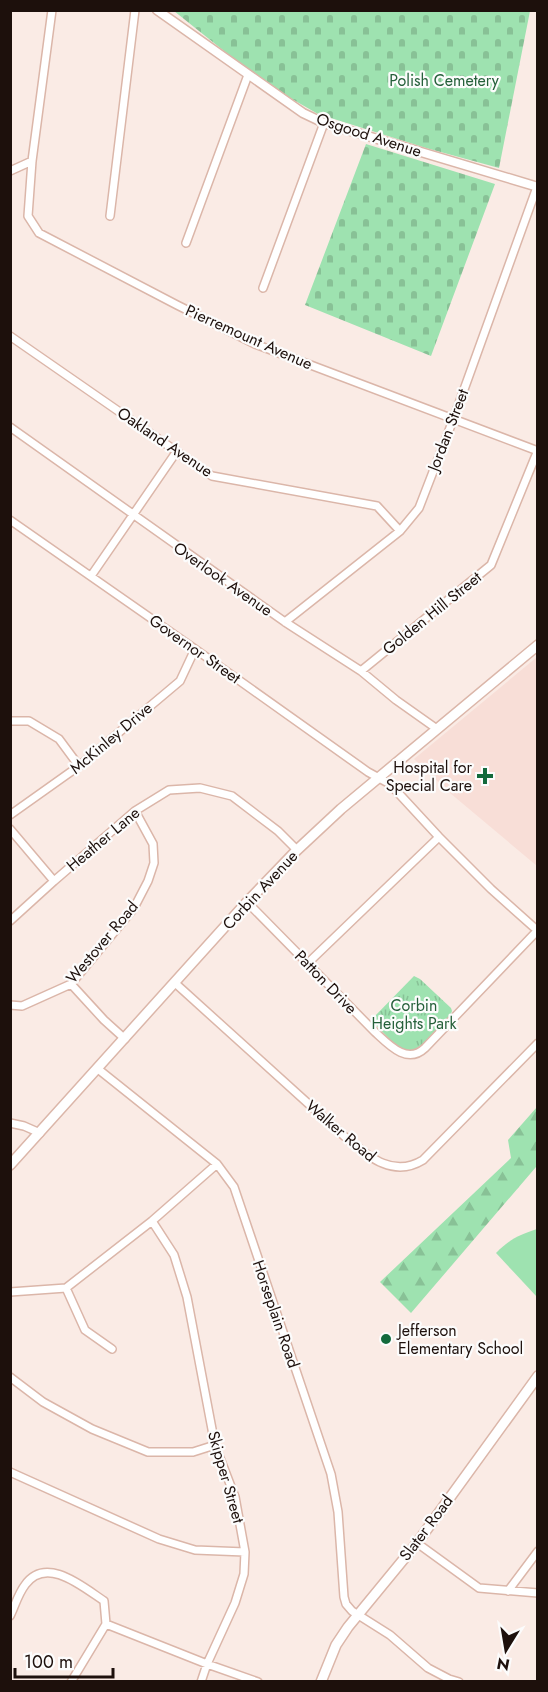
<svg xmlns="http://www.w3.org/2000/svg" width="548" height="1692" font-family="Jost,sans-serif">
<style>
.medical{fill:#f8ded7}
.grass{fill:url(#grass-tufts)}
.forest{fill:url(#forest-firs)}
.cemetery{fill:url(#cemetery-stones)}
.pitch{fill:#9ee2b0}
.lines{fill:none;stroke-linecap:round;stroke-linejoin:round}
.minor-casing{stroke:#dbb6a9;stroke-width:10}
.tertiary-casing{stroke:#dbb6a9;stroke-width:11}
.secondary-casing{stroke:#dbb6a9;stroke-width:12}
.minor{stroke:#fff;stroke-width:7}
.tertiary{stroke:#fff;stroke-width:8}
.secondary{stroke:#fff;stroke-width:9}
.poi-dot{fill:#136a3c;stroke:#fcfcfc;stroke-width:2}
.labels{text-anchor:middle;dominant-baseline:central;stroke-width:4.5;stroke-linejoin:round;paint-order:stroke}
.park-label{font-size:16px;fill:#25603a;stroke:#fcfcfc}
.street-label{font-size:16px;fill:#1d100c;stroke:#fcfcfc}
.poi-label{font-size:16px;fill:#1d100c;stroke:#fcfcfc;text-anchor:end}
</style>
<defs>
<pattern id="grass-tufts" width="24" height="20" patternUnits="userSpaceOnUse" patternTransform="scale(1.5)"><rect width="24" height="20" fill="#9ee2b0"/><path d="M3 7l-1-3M5 7V3M7 7l1-3M15 17l-1-3M17 17v-4M19 17l1-3" fill="none" stroke="#88c196"/></pattern>
<pattern id="forest-firs" width="22" height="20" patternUnits="userSpaceOnUse" patternTransform="scale(1.5)"><rect width="22" height="20" fill="#9ee2b0"/><path d="M5 1l3.5 6h-7zM16 11l3.5 6h-7z" fill="#88c196"/></pattern>
<pattern id="cemetery-stones" width="16" height="16" patternUnits="userSpaceOnUse" patternTransform="scale(1.5)"><rect width="16" height="16" fill="#9ee2b0"/><path d="M2 7V4a2 2 0 0 1 4 0v3zM10 15v-3a2 2 0 0 1 4 0v3z" fill="#88c196"/></pattern>
</defs>
<rect width="100%" height="100%" fill="#faebe5"/>
<path class="medical" d="M537,657V866L450,793L414,759Z"/>
<path class="grass" d="M414,976L420,979L451,1008L452,1011L450,1016L422,1045L411,1052L405,1051L398,1048L372,1021L373,1018Z"/>
<path class="forest" d="M537,1107V1168L536,1167L411,1313L380,1282L511,1158L508,1140Z"/>
<path class="cemetery" d="M174,11H530L499,168L426,148L318,114L278,91L244,67Z
M366,144L495,184L431,356L305,305Z"/>
<path class="pitch" d="M537,1229H538L537,1297L496,1253C510,1239 519,1235 537,1229Z"/>
<g class="lines">
<g class="minor-casing">
<path id="minor" d="M52,10L32,161L28,216L39,233L177,305L255,344L538,451
M10,171L32,161
M110,216L135,10
M186,243L248,75
M263,288L324,123
M10,336L212,476L377,506L400,531
M10,427L285,622L361,671L396,700L437,729
M10,520L195,649L368,772L390,784L439,837L491,889L538,931
M91,576L177,451
M285,622L400,531L419,508L453,420L537,187
M361,671L491,565L538,450
M10,721H29L59,739L79,766
M10,815L79,766L180,681L195,649
M10,829L54,881
M247,902L375,1032C389,1045 407,1065 425,1048L537,931
M10,921L54,881L135,811L169,790L200,788L232,796L278,831L297,850
M308,963L439,837
M175,983L344,1136C367,1155 392,1179 423,1160L538,1043
M71,984L104,1020L125,1039
M10,1005L22,1006L71,984L134,908L148,881L154,863L153,844L135,811
M98,1069L217,1164L234,1187L331,1474L338,1512L344,1597L346,1604L352,1611L390,1635L428,1668L449,1679L459,1682
M10,1123L24,1126L40,1133
M152,1221L174,1255L187,1297L215,1445L235,1497L245,1552L244,1574L235,1603L207,1664L201,1682
M66,1288L85,1330L112,1349
M10,1292L66,1288L152,1221L217,1164
M10,1377L43,1402L92,1429L148,1452H193L215,1445
M10,1472L159,1539L195,1550L245,1552
M417,1543L479,1588L538,1593
M508,1591L538,1551
M10,1616C15,1606 18,1594 25,1585C46,1555 83,1587 104,1601L106,1624L71,1682
M106,1624L207,1664L258,1682"/>
</g>
<g class="tertiary-casing">
<path id="tertiary" d="M157,10L303,113L324,123L538,187"/>
</g>
<g class="secondary-casing">
<path id="secondary" d="M10,1165L247,902L297,850L341,809L538,645
M321,1682L336,1645L348,1627L417,1543L538,1376"/>
</g>
<use href="#minor" class="minor"/>
<use href="#tertiary" class="tertiary"/>
<use href="#secondary" class="secondary"/>
</g>
<g class="poi-dot">
<path d="M482 767h6v6h6v6h-6v6h-6v-6h-6v-6h6z"/>
<circle cx="386" cy="1339" r="6"/>
</g>
<g class="labels">
<g class="park-label">
<text x="444" y="80">Polish Cemetery</text>
<text x="414" y="1005">Corbin<tspan x="414" dy="18">Heights Park</tspan></text>
</g>
<g class="street-label">
<text transform="translate(369 135) rotate(18)">Osgood Avenue</text>
<text transform="translate(249 337) rotate(24)">Pierremount Avenue</text>
<text transform="translate(448 430) rotate(-69)">Jordan Street</text>
<text transform="translate(165 442) rotate(34)">Oakland Avenue</text>
<text transform="translate(223 579) rotate(35)">Overlook Avenue</text>
<text transform="translate(432 613) rotate(-39)">Golden Hill Street</text>
<text transform="translate(195 649) rotate(35)">Governor Street</text>
<text transform="translate(111 738) rotate(-40)">McKinley Drive</text>
<text transform="translate(103 839) rotate(-40)">Heather Lane</text>
<text transform="translate(260 890) rotate(-47)">Corbin Avenue</text>
<text transform="translate(102 942) rotate(-50)">Westover Road</text>
<text transform="translate(326 982) rotate(46)">Patton Drive</text>
<text transform="translate(341 1131) rotate(40)">Walker Road</text>
<text transform="translate(276 1314) rotate(71)">Horseplain Road</text>
<text transform="translate(226 1477) rotate(74)">Skipper Street</text>
<text transform="translate(426 1528) rotate(-53)">Slater Road</text>
</g>
<g class="poi-label">
<text x="472" y="767">Hospital for<tspan x="472" dy="18">Special Care</tspan></text>
<text x="398" y="1330" text-anchor="start">Jefferson<tspan x="398" dy="18">Elementary School</tspan></text>
</g>
</g>
<rect width="548" height="1692" fill="none" stroke="#1d100c" stroke-width="24"/>
<g transform="translate(506 1650) rotate(191)" stroke="#fcfcfc" stroke-width="4.5" paint-order="stroke">
<path d="M0-4.5L10 22L0 15L-10 22Z" fill="#1d100c"/>
<text y="-9" font-size="16" font-weight="bold" text-anchor="middle" fill="#1d100c">N</text>
</g>
<path d="M15 1668v9h98v-9" fill="none" stroke="#1d100c" stroke-width="3"/>
<text x="24" y="1668" font-size="18" fill="#1d100c" stroke="#fcfcfc" stroke-width="4.5" paint-order="stroke">100 m</text>
</svg>
